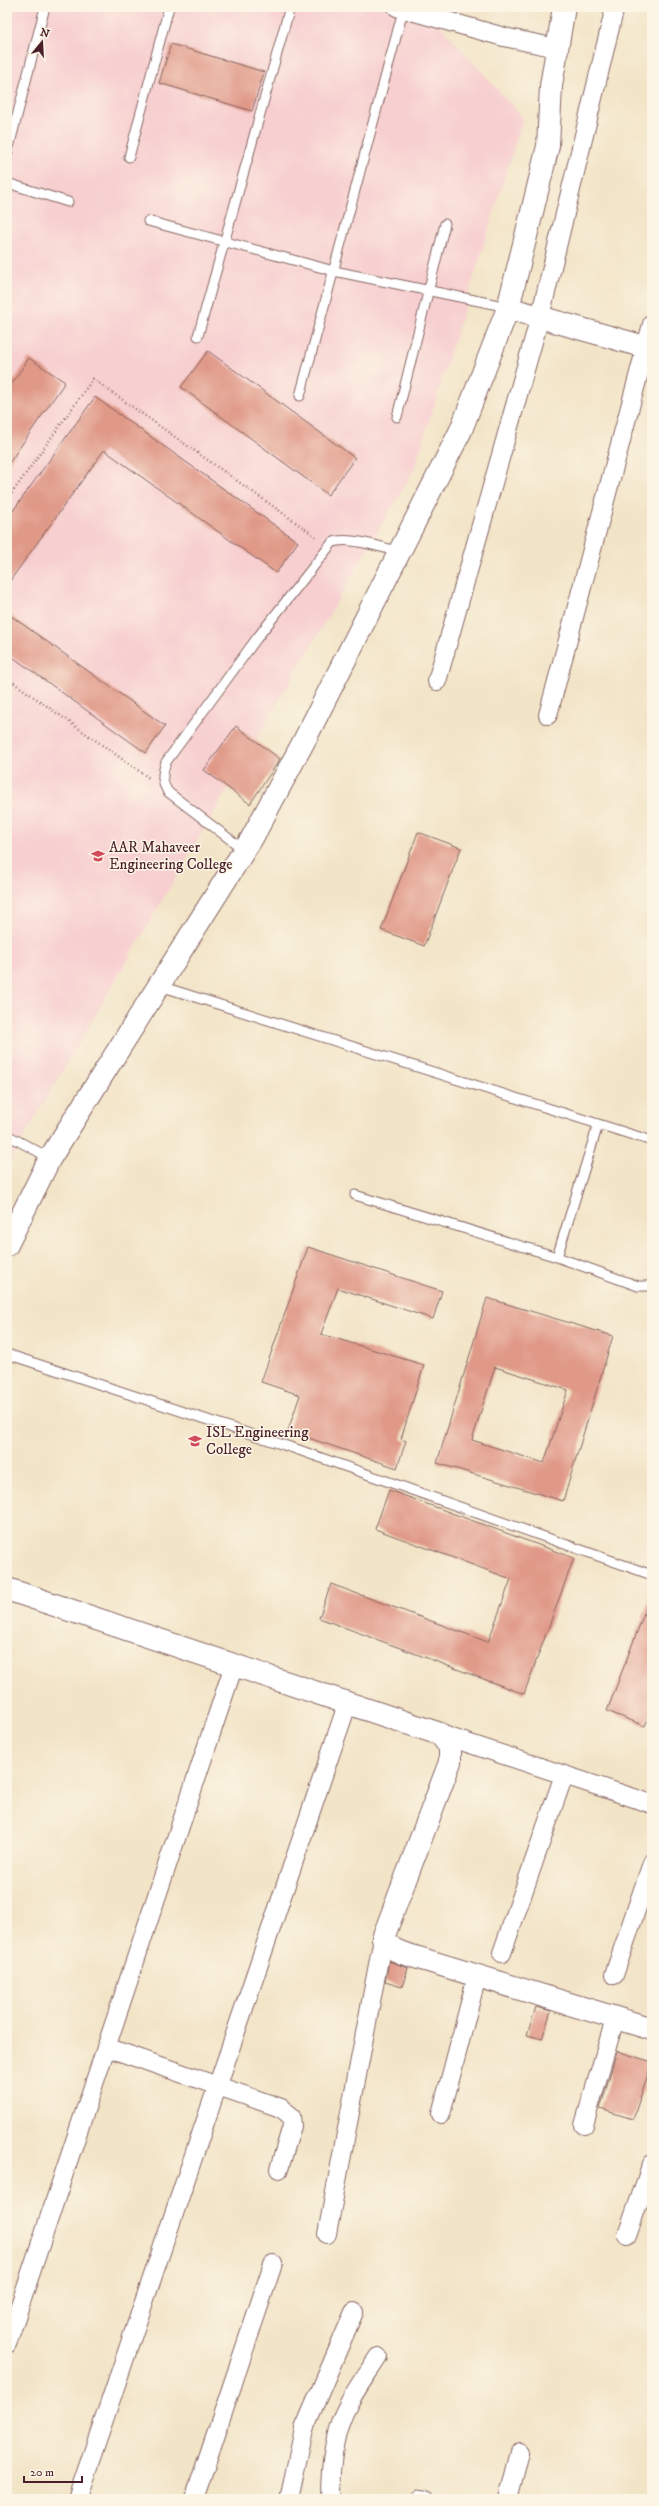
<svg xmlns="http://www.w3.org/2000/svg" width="659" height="2506" font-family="'IM FELL DW Pica',serif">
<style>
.built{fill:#f7cfd0}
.building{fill:#e09887;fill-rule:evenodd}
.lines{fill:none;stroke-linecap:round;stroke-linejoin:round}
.lane-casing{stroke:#856462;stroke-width:11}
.street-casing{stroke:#856462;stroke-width:20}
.secondary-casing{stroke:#856462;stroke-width:24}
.path{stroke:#856462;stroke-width:2.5;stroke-dasharray:1 3;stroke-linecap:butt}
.lane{stroke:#fff;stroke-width:9}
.street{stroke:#fff;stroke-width:18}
.secondary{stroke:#fff;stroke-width:22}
.labels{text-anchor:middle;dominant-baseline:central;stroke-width:3;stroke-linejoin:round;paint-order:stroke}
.poi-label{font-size:15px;fill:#4a1f2b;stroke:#fcf5e5;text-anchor:start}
</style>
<rect width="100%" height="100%" fill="#fcf5e5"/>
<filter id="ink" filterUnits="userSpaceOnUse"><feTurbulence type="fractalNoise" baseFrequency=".025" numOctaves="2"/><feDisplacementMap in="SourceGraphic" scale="8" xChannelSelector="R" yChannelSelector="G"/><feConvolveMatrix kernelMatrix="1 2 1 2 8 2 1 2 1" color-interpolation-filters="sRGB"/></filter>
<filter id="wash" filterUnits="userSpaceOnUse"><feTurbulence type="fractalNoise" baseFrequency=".012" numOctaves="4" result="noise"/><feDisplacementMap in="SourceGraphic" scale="16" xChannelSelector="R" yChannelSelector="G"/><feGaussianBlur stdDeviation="0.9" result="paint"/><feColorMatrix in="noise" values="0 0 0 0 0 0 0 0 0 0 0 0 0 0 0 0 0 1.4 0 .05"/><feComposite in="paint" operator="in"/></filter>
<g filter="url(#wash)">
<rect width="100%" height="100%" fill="#f2e4c7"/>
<path class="built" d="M7,7H424L523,118L414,470L7,1166Z"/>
<g id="blocks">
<path class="building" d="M171,44L264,72L252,111L159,83Z
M208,351L355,458L328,495L181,387Z
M29,358L65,382L7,466V391Z
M95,397L298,542L276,573L104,450L7,585V519Z
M7,613L165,726L146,753L7,653Z
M236,726L280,759L250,804L204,770Z
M418,832L461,848L424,946L381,930Z
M308,1247L442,1291L433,1319L338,1288L321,1334L424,1365L401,1439L406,1441L397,1468L288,1431L300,1395L261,1382Z
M487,1298L613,1336L563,1501L437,1463ZM495,1367L568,1390L544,1463L472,1440Z
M389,1490L574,1558L524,1694L319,1618L331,1584L488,1642L511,1579L375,1529Z
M651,1595L652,1708L645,1726L607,1711Z
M389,1961L408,1968L402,1987L385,1982Z
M536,2007L551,2011L542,2039L527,2035Z
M617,2051L652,2062L633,2119L600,2109Z"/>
</g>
</g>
<g filter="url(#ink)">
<use href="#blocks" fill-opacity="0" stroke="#856462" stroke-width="1"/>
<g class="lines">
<g class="lane-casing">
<path id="lane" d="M7,155L45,7
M129,157L169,7
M7,183L68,202
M148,221L334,271L508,307
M198,336L290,7
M300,396L404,7
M397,417L445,224
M244,850L168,792C161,781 162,774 166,762L257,638L332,543C345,535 385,548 399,552
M160,986L652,1141
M7,1135L50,1158
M355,1195L557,1257L638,1286H648L652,1284
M557,1257L598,1125
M7,1354L296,1449L652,1575"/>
</g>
<g class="street-casing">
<path id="street" d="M397,7L504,37L557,48
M437,681L540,317L615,7
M548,715L652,324
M440,1734L652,1804
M502,1953L564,1775
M614,1975L652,1863
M106,2047L281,2108L291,2116L292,2126L279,2169
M441,2114L477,1976
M584,2125L615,2019
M327,2234L383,1938
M627,2235L652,2164
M7,2344L234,1665
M422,2498L426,2499
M77,2499L348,1702
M194,2499L273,2264
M289,2499L304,2429L354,2312
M330,2499C330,2469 333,2432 348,2405C356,2388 368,2373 378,2357
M508,2499L520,2452"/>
</g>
<g class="secondary-casing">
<path id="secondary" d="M508,308L652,349
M7,1245L50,1158L252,838L304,741L461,430L508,308L533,208L548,146L551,86L564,7
M7,1589L440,1734L450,1747V1762L383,1938L393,1949L402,1953L652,2029"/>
</g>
<path class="path" d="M7,500L93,379L318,538
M7,678L149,778"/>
<use href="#lane" class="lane"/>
<use href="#street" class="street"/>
<use href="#secondary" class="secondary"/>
</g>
</g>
<defs>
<g id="university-bare" transform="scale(1.08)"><path d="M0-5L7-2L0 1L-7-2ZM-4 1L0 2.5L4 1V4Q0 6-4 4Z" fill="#d1495b" stroke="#fcf5e5" stroke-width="2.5" paint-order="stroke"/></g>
</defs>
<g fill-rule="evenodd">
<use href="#university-bare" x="98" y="856"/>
<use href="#university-bare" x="195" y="1441"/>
</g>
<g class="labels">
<g class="poi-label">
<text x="109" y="847">AAR Mahaveer<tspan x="109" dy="17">Engineering College</tspan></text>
<text x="206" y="1432">ISL Engineering<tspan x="206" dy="17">College</tspan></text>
</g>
</g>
<rect width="659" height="2506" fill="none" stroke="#fcf5e5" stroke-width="24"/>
<g transform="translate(42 42) rotate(18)" stroke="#fcf5e5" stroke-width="3" paint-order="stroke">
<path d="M0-3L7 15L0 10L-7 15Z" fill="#4a1f2b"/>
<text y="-6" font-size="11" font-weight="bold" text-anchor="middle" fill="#4a1f2b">N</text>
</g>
<path d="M24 2476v6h58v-6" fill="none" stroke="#4a1f2b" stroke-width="2"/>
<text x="30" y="2476" font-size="12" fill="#4a1f2b" stroke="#fcf5e5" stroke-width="3" paint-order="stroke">20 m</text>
</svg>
